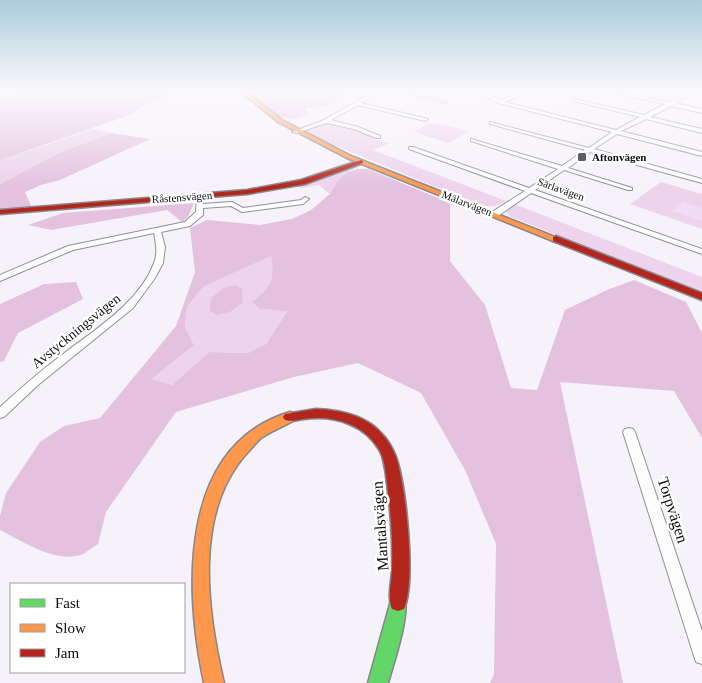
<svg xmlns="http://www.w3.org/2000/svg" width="702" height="683" font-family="Georgia,serif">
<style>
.green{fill:#edd3ec}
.forest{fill:#e4c2df;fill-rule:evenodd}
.pitch{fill:#f1ddf3}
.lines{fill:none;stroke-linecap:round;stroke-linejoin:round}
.street-casing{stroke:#929094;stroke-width:2}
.fast-casing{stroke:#89878a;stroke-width:3}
.slow-casing{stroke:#89878a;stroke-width:3}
.jam-casing{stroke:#89878a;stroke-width:3}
.street{fill:#fefdfe;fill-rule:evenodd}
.fast{fill:#63d668;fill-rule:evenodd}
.slow{fill:#ff974d;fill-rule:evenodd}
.jam{fill:#b3261e;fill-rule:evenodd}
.poi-dot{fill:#5f5d60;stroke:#fff;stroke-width:2}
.labels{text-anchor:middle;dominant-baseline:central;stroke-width:5;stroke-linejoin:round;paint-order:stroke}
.far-poi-label{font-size:11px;font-weight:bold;fill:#0d0d0d;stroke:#fff;text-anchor:start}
.far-street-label{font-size:11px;fill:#0d0d0d;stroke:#fff}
.street-label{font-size:14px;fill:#0d0d0d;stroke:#fff}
.near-street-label{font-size:16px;fill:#0d0d0d;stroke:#fff}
</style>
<rect width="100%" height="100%" fill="#f6f2fa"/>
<path class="green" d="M430,122L469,131L448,143L414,132Z
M332,123L366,133L373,139L390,143L373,150L506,201C495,208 488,207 477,204L303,132Z
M93,129L112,133L61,152L0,184V160Z
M361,165C347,172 338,180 330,194L319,185L301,188L297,186L235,196V194L269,190Z
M661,182L702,194V229L630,204Z
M514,204L702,277V293L509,216L506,210Z
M271,256L274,275L260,309L287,310L266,344L248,353L209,352L172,385L152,379L194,345L185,327L187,307L203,287Z"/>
<path class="forest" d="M25,92H182L143,105L130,115L0,160V98Z
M245,92H353L327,106L306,108L308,114C283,128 263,107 245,92Z
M112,133L150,139L60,180L41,185L25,192L32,208L0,210V184L61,152Z
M357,169H368L450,203V261L485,305L511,388L537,390L565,310L607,290L634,280L686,302L702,333V438L674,391L560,382L623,683H490L494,674L496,544L465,470L421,393L358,363L294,377L176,412L106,512L98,544C93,547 89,550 85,553C59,566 22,541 0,530V516L6,493L40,442L64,426L100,418L176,326L195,272L190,228L207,220L260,225L292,219L311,210L330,194L337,182L346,173ZM271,256C275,281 272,286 252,302L260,309L287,311L266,344L248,353L209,352L172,385L152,379L194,345L185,327L187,307L203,287Z
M194,203L188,217L182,222L167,210L51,230L28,225L63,213Z
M76,282L83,299L18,333L4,361L0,362V304L44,284Z
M235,285L242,289L243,302L230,312L217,315L210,311L211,298L224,288Z"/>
<path class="pitch" d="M683,202L702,208V221L672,211Z"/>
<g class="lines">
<g class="street-casing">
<path id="street" d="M373,92H378L361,103L428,119L425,121L358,105L331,120L358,127L380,136V138H376L354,129L326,123L297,133L292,132L324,120Z
M401,92H407L447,102L445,103Z
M477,92H482L500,100L525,92H530L505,102L616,130L640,117L574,101V99L644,115L665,104L614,93V92L669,102L690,92H695L675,103L702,109V113L671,106L650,117L702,129V133L646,119L621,131L702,152V156L617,134L594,149L702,179V183L590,152L568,168L632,188V190H628L564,170L535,190L702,249V254L531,193L498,216H492V212L525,191L409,149V147H413L529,188L558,169L471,141V139L562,166L585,150L490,124V122L589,148L612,132L498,103Z
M197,195H201L203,204L232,202L243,208L301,200L305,197L309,199L303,204L242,212L231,206L203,208V215L190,226L161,232L165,247L163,263L155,278L133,308L38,385L4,417L0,418V407C20,389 40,371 62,355C94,330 139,303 154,263C158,253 156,244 154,233L73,250L0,281V275L68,246L185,222L196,212Z
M629,428L633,429L635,432L702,631V664L696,662L694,656L623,432L625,429Z"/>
</g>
<g class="fast-casing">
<path id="fast" d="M398,595L404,597C411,612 393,665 388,683H368L392,597Z"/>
</g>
<g class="slow-casing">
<path id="slow" d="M241,92H246L282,120L351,156L560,239L556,242L553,241L347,158L278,122Z
M290,412L295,414L297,417L295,420C284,426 271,431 261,438C256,442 252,448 248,452C193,511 207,611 224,683H204C185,592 177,446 290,412Z"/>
</g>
<g class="jam-casing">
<path id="jam" d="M361,160L363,161V163L305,184L247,194L0,214V210L247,190L301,180Z
M556,236L702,293V300L553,241V237Z
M316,409C339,410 366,415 382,434C388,440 393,449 396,457C406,486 416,581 404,609L398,611L392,609C387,597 392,581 392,568C393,542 391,517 388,492C386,479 386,463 380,451C373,439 362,429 349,424C335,418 319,417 304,419C297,420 292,422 285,420L283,417L285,414Z"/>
</g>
<use href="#street" class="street"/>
<use href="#fast" class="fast"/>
<use href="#slow" class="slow"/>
<use href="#jam" class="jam"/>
</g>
<linearGradient id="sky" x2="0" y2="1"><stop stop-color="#acccdc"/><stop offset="0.49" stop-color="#fbf9fd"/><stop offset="1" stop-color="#fbf9fd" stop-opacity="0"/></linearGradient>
<rect width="702" height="187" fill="url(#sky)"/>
<rect class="poi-dot" x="577" y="152" width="10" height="10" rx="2.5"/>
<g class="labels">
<g class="far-poi-label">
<text x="592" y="157">Aftonvägen</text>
</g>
<g class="far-street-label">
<text transform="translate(561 189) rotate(20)">Särlavägen</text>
<text transform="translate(182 197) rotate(-4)">Råstensvägen</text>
<text transform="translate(467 203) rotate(21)">Mälarvägen</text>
</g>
<g class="street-label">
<text transform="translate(76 331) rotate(-39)">Avstyckningsvägen</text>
</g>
<g class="near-street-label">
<text transform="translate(673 510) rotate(72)">Torpvägen</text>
<text transform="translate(380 526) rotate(-94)">Mantalsvägen</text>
</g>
</g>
<rect x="10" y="583" width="175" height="90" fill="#ffffff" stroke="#9e9e9e"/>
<rect x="20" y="599" width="25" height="8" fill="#63d668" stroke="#9e9e9e"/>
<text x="55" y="608" font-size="15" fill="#0d0d0d">Fast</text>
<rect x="20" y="624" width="25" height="8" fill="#ff974d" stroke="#9e9e9e"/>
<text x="55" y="633" font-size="15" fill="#0d0d0d">Slow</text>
<rect x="20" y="649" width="25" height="8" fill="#b3261e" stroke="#9e9e9e"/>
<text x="55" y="658" font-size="15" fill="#0d0d0d">Jam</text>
</svg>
